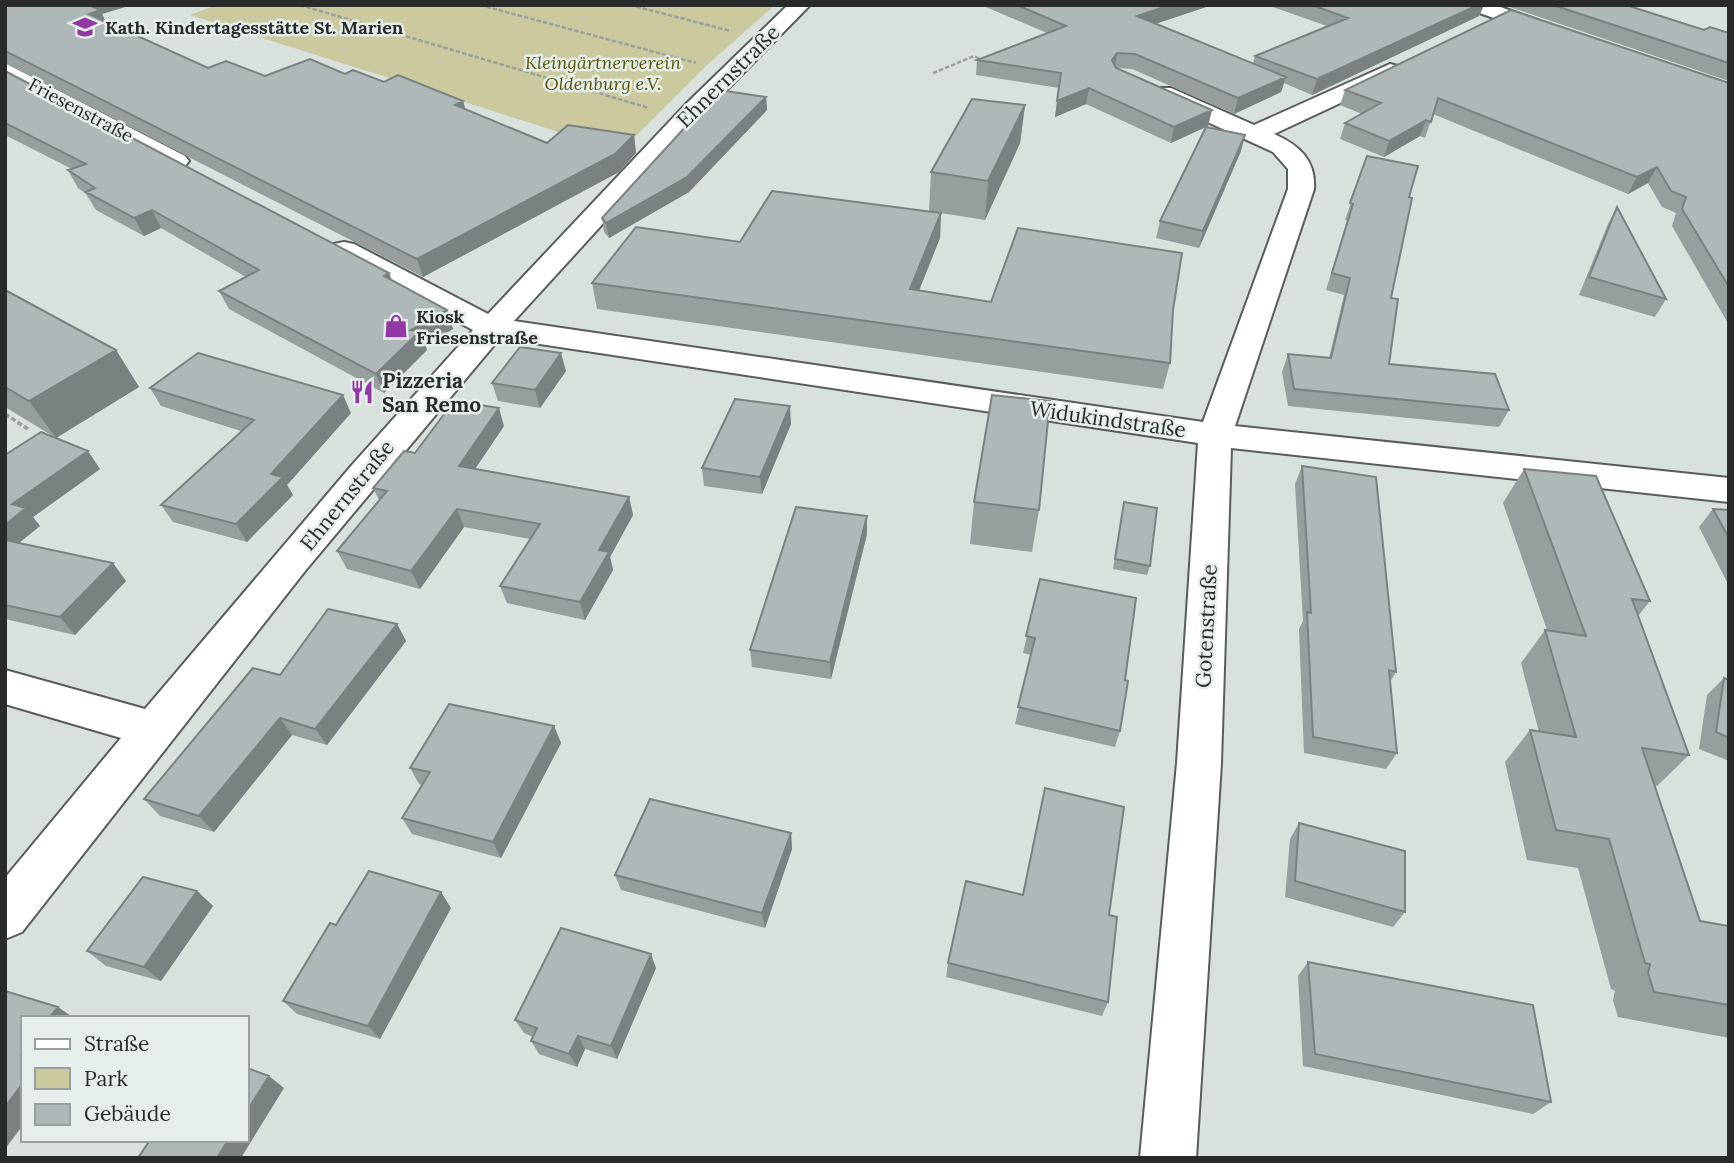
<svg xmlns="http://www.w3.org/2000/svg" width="1734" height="1163" font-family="Lora,serif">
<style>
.green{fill:#cbca9e}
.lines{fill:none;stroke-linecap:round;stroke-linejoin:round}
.street-casing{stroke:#575e5a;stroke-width:4}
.path-far1{stroke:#9ba19e;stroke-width:2.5;stroke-dasharray:4.5 2;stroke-linecap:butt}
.path{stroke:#9ba19e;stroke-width:3.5;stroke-dasharray:5 2.5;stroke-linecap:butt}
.street{fill:#fff;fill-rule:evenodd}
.wall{fill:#969e9e}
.shaded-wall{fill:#7a8181}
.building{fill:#afb8b8;stroke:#7a8181;stroke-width:2}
.labels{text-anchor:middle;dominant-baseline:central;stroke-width:5;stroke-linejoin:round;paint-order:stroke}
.far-poi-label{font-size:18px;font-weight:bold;fill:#282b29;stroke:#e6eeeb;text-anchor:start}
.far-park-label{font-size:18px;font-style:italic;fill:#5a5606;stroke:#e6eeeb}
.far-street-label{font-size:18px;fill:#282b29;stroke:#e6eeeb}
.street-label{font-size:21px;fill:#282b29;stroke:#e6eeeb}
.poi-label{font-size:21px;font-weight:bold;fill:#282b29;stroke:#e6eeeb;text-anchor:start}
</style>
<rect width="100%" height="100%" fill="#d9e1dd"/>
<path class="green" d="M217,5H775L707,65L628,144L568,135L190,15Z"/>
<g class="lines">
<g class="street-casing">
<path id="street" d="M788,5H810L702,115L514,321L1203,422L1288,189V169L1273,152L1155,98L1152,93L1155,88H1171L1254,125L1390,64L1398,66L1401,71L1398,76L1274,134C1299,145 1316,160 1314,189L1235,426L1729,478V502L1231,448L1221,763L1196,1158H1140L1177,763L1198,443L500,338L305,571L22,932L5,939V878L121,738L5,704V670L145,709L352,465L473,330L334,256L330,250L334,244L344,242L354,244L488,314L685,105Z
M1465,5H1495L1559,28L1562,32L1559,36H1545L1468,9Z
M5,63L185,156L189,161L185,166L176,169L167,166L5,79Z"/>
</g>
<path class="path-far1" d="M300,5L649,108
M480,5L696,63
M630,5L731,31
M933,73L974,56L984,61"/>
<path class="path" d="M5,414L28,429"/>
<use href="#street" class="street"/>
</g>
<path class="wall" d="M5,5L102,14L106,22L208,68L265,76L345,74L384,82L463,101L465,109L547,143L634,135L636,153L619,172L423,277L5,63Z
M981,5H1212L1155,24L1253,63L1255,56L1327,26L1267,5H1484L1479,16L1312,95L1284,83L1281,92L1234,114L1132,69L1117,68L1212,110L1208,126L1171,143L1086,104L1055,117L1059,88L976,75L977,60L1047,33Z
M1504,5H1626L1704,30L1729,33V81Z
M5,71L389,273L392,281L447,310L453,329L425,345L427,350L384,393L229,309L219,291L246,277L161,228L144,236L96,210L86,194L78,188L68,170L72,169L5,135Z
M1729,83V325L1672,226L1676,213L1662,207L1648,183L1628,194L1433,114L1425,138L1420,136L1384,157L1340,139L1345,123L1362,114L1340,105L1345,90Z
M766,97L767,110L689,192L609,238L604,232L602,218Z
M1025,105L1020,143L985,220L941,213L940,238L919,291L991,302L1173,310L1170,363L1163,389L597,309L592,283L740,242L929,211L931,172Z
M1241,151L1199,248L1156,238L1160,221Z
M1367,156L1409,197L1391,298L1389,364L1509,410L1499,427L1288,406L1282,372L1288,354L1329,358L1344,295L1326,290L1347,220H1345Z
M1617,207L1666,299L1655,317L1579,295L1608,224Z
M5,290L116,350L139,387L56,438L100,469L33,517L40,526L19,543L126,581L75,635L5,619V455L56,438L5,407Z
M566,371L540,408L498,401L492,383Z
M150,388L351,413L287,485L293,495L247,542L173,522L161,505L241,431L161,406Z
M791,424L762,494L704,486L702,468Z
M504,426L475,469L629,497L633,515L610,557L613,570L585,620L507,603L500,586L530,539L464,527L420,589L347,569L337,551L379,500L373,488L415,453Z
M1302,466L1396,672L1390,682L1397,753L1386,769L1304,753L1299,629L1303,621L1295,484Z
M1524,469L1650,601L1638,616L1689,755L1657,786H1655L1700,921L1729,926V1038L1618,1017L1613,1000L1615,991L1611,989L1578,868L1527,860L1505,762L1530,730L1539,732L1521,663L1545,630H1547L1503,503Z
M974,502L1039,510L1032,552L970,544Z
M1124,502L1150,566L1147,575L1113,569Z
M1713,509L1729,510V586L1699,527Z
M867,534L831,679L752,667L750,650Z
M1040,579L1125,680L1120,731L1115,747L1015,724L1031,655L1023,653Z
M397,624L406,641L327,745L292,735L214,832L160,816L144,799L280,675Z
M1724,678L1729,680V761L1699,749L1707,695Z
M554,726L561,743L501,858L412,834L402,818L422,785L419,784L410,768Z
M1299,823L1405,912L1393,927L1285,897L1290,839Z
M791,833L792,849L765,928L621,890L615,875Z
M197,891L213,906L161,981L106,966L87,951Z
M451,908L380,1039L297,1014L283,1001L336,925Z
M1109,915L1108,1002L1102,1016L946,977L948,963Z
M1308,962L1551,1102L1533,1114L1303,1066L1298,976Z
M656,968L617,1059L585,1049L577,1067L539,1054L531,1041L533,1037L524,1033L515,1020Z"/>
<path class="shaded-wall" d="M83,5H132L102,14L108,26L97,30Z
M1170,5H1212L1134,31L1137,16Z
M1478,5H1484L1479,16L1312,95L1317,79Z
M1117,53L1115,68L1112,60Z
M1286,77L1281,92L1234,114L1238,98Z
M1089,88L1086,104L1055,117L1057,101Z
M766,97L767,110L689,192L609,238L606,223Z
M463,101L468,118L455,105Z
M1025,105L1020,143L985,220L988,181Z
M1212,110L1208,126L1171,143L1174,127Z
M1426,120L1420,136L1384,157L1389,141Z
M634,135L636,153L619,172L423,277L417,259Z
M1245,135L1241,151L1199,248L1203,231Z
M1657,167L1648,183L1628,194L1637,177Z
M152,210L161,228L144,236L134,218Z
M941,213L940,238L909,315L910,289Z
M389,273L396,292L384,276Z
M447,310L453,329L425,345L427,350L384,393L376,374L411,330Z
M116,350L139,387L56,438L29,401Z
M561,353L566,371L540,408L535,390Z
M343,395L351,413L287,485L293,495L247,542L236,524L271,474Z
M790,406L791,424L762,494L760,477Z
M499,408L504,426L465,484L459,466Z
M88,451L100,469L33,517L40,526L5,554V525L12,504Z
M629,497L633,515L610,557L613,570L585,620L580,602L599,550Z
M457,509L464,527L420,589L411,571Z
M867,516V534L831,679L830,662Z
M113,563L126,581L75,635L60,617Z
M397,624L406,641L327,745L315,729Z
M280,718L292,735L214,832L199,816Z
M554,726L561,743L501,858L493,842Z
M791,833L792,849L765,928L762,913Z
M197,891L213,906L161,981L144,967Z
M441,892L451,908L380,1039L368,1026Z
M651,954L656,968L617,1059L611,1046Z
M58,1007L74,1018H49Z
M578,1036L585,1049L577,1067L569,1054Z
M269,1076L284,1088L241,1158H217L228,1140H247V1111Z
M23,1083V1125L5,1149V1107Z"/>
<path class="building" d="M5,5H89L100,10L89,14L208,68L226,61L265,76L310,59L345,74L353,70L384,82L398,75L463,101L455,105L547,143L568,125L634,135L615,154L417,259L5,51Z
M1017,5H1170L1137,16L1286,77L1238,98L1135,54L1117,53L1112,60L1116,68L1212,110L1174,127L1089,88L1057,101L1061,73L977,60L1066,26Z
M1312,5H1478L1317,79L1255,56L1348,18Z
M1553,5H1626L1704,30L1710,27L1729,33V63Z
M1511,10L1729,83V287L1682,209L1686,197L1671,191L1657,167L1637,177L1438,98L1431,122L1426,120L1389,141L1345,123L1381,103L1345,90Z
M5,71L389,273L384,276L447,310L411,330L420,331L376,374L219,291L259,270L152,210L134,218L86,192L95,188L68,170L86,164L5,123Z
M719,90L766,97L687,177L606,223L602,218Z
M972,99L1025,105L988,181L931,172Z
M1206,127L1245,135L1203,231L1160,221Z
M1367,156L1418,166L1409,197L1412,198L1391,298L1398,299L1389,364L1495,374L1509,410L1294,389L1288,354L1331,358L1350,278L1332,273L1353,204L1350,203Z
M772,191L941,213L910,289L991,302L1018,228L1182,253L1173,310L1170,363L592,283L636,227L740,242Z
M1617,207L1666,299L1589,277Z
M5,290L116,350L29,401L5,387Z
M520,347L561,353L535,390L492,383Z
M198,353L343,395L271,474L283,477L236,524L161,505L254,420L150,388Z
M992,395L1050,401L1039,510L974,502Z
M735,399L790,406L760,477L702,468Z
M454,401L499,408L459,466L629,497L599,550L609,552L580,602L500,586L540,524L457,509L411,571L337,551L387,491L373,488L404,451L415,453Z
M41,432L88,451L12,504L26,508L5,525V455Z
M1302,466L1376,477L1396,672L1389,670L1397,753L1313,737L1307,612L1311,613Z
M1524,469L1596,476L1650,601L1632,599L1689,755L1642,748L1700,921L1729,926V1005L1654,992L1648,973L1650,964L1645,963L1609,839L1556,830L1530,730L1576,737L1545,630L1586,636Z
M1124,502L1157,508L1150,566L1115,559Z
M796,507L867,516L830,662L750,650Z
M1713,509L1729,510V538Z
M5,540L113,563L60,617L5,605Z
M1040,579L1136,598L1125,680L1128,681L1120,731L1018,707L1035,638L1026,636Z
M328,609L397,624L315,729L280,718L199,816L144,799L253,668L280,675Z
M1724,678L1729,680V738L1716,732Z
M449,704L554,726L493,842L402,818L430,772L410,768Z
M1045,788L1124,807L1109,915L1117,917L1108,1002L948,963L966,881L1023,895Z
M650,799L791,833L762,913L615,875Z
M1299,823L1405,851V912L1295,881Z
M369,871L441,892L368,1026L283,1001L330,923L336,925Z
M143,877L197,891L144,967L87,951Z
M561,928L651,954L611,1046L578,1036L569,1054L531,1041L537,1028L515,1020Z
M1308,962L1533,1005L1551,1102L1315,1054Z
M5,991L58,1007L49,1018H23V1053L21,1055L23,1056V1083L5,1107Z
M247,1068L269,1076L247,1111Z
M150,1140H228L217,1158H138Z"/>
<defs>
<g id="school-bare" transform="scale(1.89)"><path d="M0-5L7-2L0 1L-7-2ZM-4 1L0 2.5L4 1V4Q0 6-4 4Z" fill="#9138a4" stroke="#e6eeeb" stroke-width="2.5" paint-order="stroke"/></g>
<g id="shop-bare" transform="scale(1.89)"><path d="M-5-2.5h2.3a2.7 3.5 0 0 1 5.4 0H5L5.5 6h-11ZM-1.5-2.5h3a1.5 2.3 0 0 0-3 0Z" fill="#9138a4" stroke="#e6eeeb" stroke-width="2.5" paint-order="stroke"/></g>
<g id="restaurant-bare" transform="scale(1.89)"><path d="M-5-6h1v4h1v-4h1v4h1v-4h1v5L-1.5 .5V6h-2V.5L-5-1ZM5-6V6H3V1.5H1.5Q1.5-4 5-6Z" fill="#9138a4" stroke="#e6eeeb" stroke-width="2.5" paint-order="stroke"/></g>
</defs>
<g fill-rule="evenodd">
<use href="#school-bare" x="85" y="27"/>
<use href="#shop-bare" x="396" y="326"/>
<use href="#restaurant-bare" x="362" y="392"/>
</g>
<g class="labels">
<g class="far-poi-label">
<text x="105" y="27">Kath. Kindertagesstätte St. Marien</text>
<text x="416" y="316">Kiosk<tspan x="416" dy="21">Friesenstraße</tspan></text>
</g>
<g class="far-park-label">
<text x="603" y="62">Kleingärtnerverein<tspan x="603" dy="21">Oldenburg e.V.</tspan></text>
</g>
<g class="far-street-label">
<text transform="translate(81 110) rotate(28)">Friesenstraße</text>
</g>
<g class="street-label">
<text transform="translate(728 76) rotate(-45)">Ehnernstraße</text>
<text transform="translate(1108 419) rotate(8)">Widukindstraße</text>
<text transform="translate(347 495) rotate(-51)">Ehnernstraße</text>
<text transform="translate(1206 626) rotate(-87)">Gotenstraße</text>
</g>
<g class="poi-label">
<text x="382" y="380">Pizzeria<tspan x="382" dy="24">San Remo</tspan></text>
</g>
</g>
<rect width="1734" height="1163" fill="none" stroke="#282b29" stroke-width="14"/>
<rect x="21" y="1016" width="228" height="126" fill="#e6eeeb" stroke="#9aa09d" stroke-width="2"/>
<rect x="35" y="1039" width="35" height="10" fill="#ffffff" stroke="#9aa09d" stroke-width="2"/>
<text x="84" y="1051" font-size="21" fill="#282b29">Straße</text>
<rect x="35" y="1068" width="35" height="21" fill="#cbca9e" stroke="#9aa09d" stroke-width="2"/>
<text x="84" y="1086" font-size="21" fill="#282b29">Park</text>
<rect x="35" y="1104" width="35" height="21" fill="#afb8b8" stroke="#9aa09d" stroke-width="2"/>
<text x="84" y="1121" font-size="21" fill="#282b29">Gebäude</text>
</svg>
